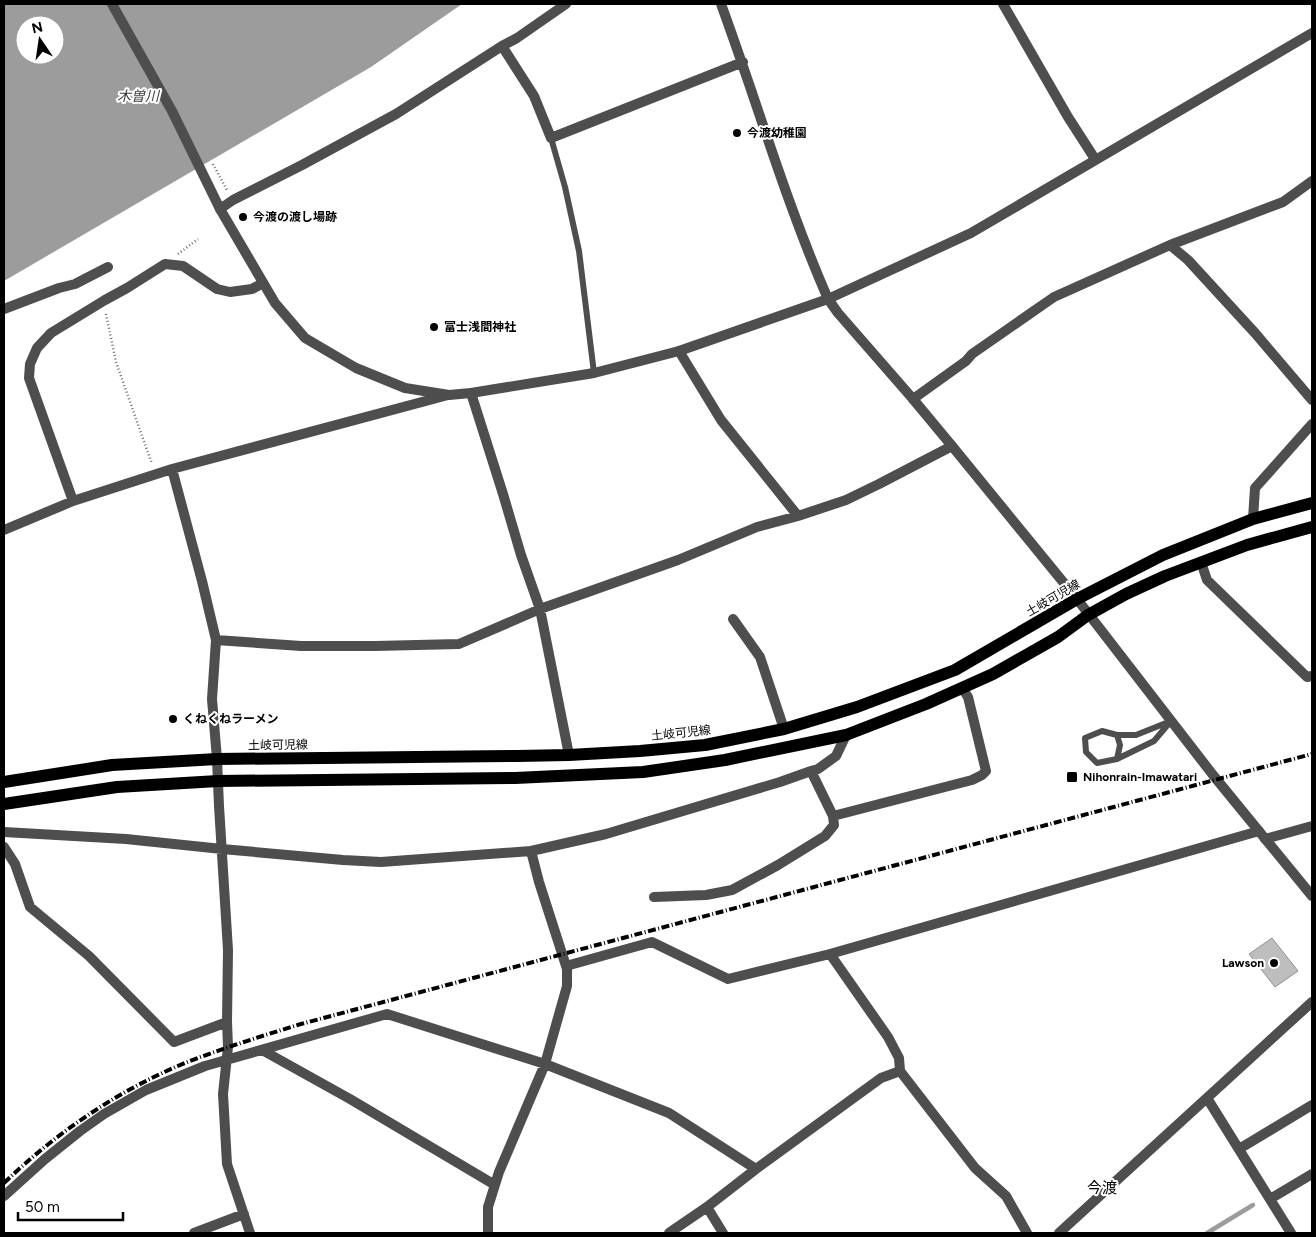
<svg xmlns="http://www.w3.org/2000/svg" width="1316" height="1237" font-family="Figtree,'Noto Sans JP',sans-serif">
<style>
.water{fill:#9c9c9c;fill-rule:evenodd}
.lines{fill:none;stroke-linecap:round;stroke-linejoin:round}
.stream{stroke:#9c9c9c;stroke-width:4.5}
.building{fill:#bebebe;stroke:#929292}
.path{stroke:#707070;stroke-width:2.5;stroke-dasharray:1 2.5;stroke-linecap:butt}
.service{stroke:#4e4e4e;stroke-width:6}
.minor{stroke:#4e4e4e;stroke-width:10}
.tertiary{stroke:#4e4e4e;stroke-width:10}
.primary{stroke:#000;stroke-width:12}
.rail{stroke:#000;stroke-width:4;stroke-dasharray:8 2.5 1 2.5;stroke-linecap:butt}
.poi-dot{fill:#000;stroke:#fff;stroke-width:2}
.labels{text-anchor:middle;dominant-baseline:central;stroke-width:4;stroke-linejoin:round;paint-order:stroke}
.poi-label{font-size:12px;font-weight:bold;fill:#000;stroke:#fff;text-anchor:start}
.street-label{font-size:12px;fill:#000;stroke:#fff}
.water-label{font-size:14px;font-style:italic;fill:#3d3d3d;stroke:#fff}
.quarter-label{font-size:15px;fill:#000;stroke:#fff}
</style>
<rect width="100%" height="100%" fill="#fff"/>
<path class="water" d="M4,4H462L371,67L4,281ZM25,25H55V55H25Z"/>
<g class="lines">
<path class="stream" d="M1207,1233L1253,1205"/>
</g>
<path class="building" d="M1272,938L1298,971L1275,987L1249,954Z"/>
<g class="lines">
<path class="path" d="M213,164L227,190
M178,254L198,239
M106,314L116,362L152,464"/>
<path class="service" d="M551,138L565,187L579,251L594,373
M1171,721L1154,741L1117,759L1097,763L1086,752L1085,738L1102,731L1117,735H1136Z
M1117,735L1120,745L1117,759"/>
<path class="minor" d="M721,4C757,102 786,203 828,299
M1003,4L1068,117L1095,159
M502,46L534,96L551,138L743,62
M220,209L233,200L302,165L396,114L502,46L517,38L566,4
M1170,245L1188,260L1255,333L1312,400
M4,309L59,288L75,284L108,267
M679,351L721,420L798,516
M471,393L503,494L521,555L540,609L569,755
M913,399L966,361L972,354L1054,297L1170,245L1283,202L1312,181
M172,469L202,581L216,640L212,699L217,759L219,806L228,950L227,1022L228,1047L223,1094L227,1164L250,1233
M73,501L29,378L30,364L37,348L51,333L105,300L127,288L165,264L183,266L217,289L230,292L252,289L263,283
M1253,519L1255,488L1312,424
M4,530L73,501L172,469L448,395
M1201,562L1207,580L1307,677L1312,676
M733,619L760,657L784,729
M216,640L301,646H375L459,644L540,609L678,560L757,527L798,516L846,500L879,484L952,446
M833,816L972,780L982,775L986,771L968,697L962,688
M4,832L126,839L222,849L343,860L381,862L531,851L606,834L780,782L811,771L818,769L836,756L846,735
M1265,839L1312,826
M4,847L15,864L30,907L89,956L174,1042L227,1022
M654,897L706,895L732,890L778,865L825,836L834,825L833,816L811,771
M830,954L888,1037L899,1058L900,1071L975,1168L1006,1196L1027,1233
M566,966L652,942L728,979L830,954L1259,831
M262,1050L350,1099L495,1185
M1207,1098L1291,1233
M1239,1149L1312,1105
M4,1196L45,1159L80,1131L104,1114L146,1090L205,1066L387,1014L545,1064L669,1113L756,1169L881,1078L900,1071
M1270,1199L1312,1174
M707,1207L756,1169
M194,1233L244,1214
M488,1233V1207L499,1172L545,1064L567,986V969L539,882L531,851
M669,1233L707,1207L723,1233
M1059,1233L1312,1002"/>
<path class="tertiary" d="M112,4L172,111L220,209L275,303L305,338L356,368L405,388L449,395L471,393L594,373L679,351L828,299L971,233L1312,33
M828,299L838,313L913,399L952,446L1077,599L1213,775L1312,896"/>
<path class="primary" d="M4,782L112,765L217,759L517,756L569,755L640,751L705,745L784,729L857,707L955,670L1077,599L1163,555L1253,519L1312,503
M4,804L117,787L218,781L515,778L643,772L725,760L846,735L926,704L993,674L1058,637L1088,615L1126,594L1165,576L1247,545L1312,527"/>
<path class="rail" d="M4,1183C56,1133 117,1091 185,1063C223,1048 262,1036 301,1024L1312,754"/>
</g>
<g class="poi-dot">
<circle cx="737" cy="133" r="5"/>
<circle cx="243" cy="217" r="5"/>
<circle cx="434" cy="327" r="5"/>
<circle cx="173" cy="719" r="5"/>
<rect x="1066" y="771" width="12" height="12" rx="2.5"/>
<circle cx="1274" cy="963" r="5"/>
</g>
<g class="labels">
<g class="poi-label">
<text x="747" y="133">今渡幼稚園</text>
<text x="253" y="217">今渡の渡し場跡</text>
<text x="444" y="327">富士浅間神社</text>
<text x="183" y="719">くねくねラーメン</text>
<text x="1083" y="777">Nihonrain-Imawatari</text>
<text x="1264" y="963" text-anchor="end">Lawson</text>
</g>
<g class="street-label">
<text transform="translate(1053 598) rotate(-30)">土岐可児線</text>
<text transform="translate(681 733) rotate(-6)">土岐可児線</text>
<text transform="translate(278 745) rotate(-1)">土岐可児線</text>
</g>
<g class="water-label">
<text x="138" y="96">木曽川</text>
</g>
<g class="quarter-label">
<text x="1102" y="1188">今渡</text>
</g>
</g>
<rect width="1316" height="1237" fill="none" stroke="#000000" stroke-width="10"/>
<g transform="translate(40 40) rotate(347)"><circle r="24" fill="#ffffff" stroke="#999999"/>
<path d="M0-4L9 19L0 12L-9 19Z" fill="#000000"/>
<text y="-8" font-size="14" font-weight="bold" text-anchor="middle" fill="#000000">N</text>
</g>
<path d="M18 1212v8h105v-8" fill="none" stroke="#000000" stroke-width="2.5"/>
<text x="25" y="1212" font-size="15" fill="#000000" stroke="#ffffff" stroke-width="4" paint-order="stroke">50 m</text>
</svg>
